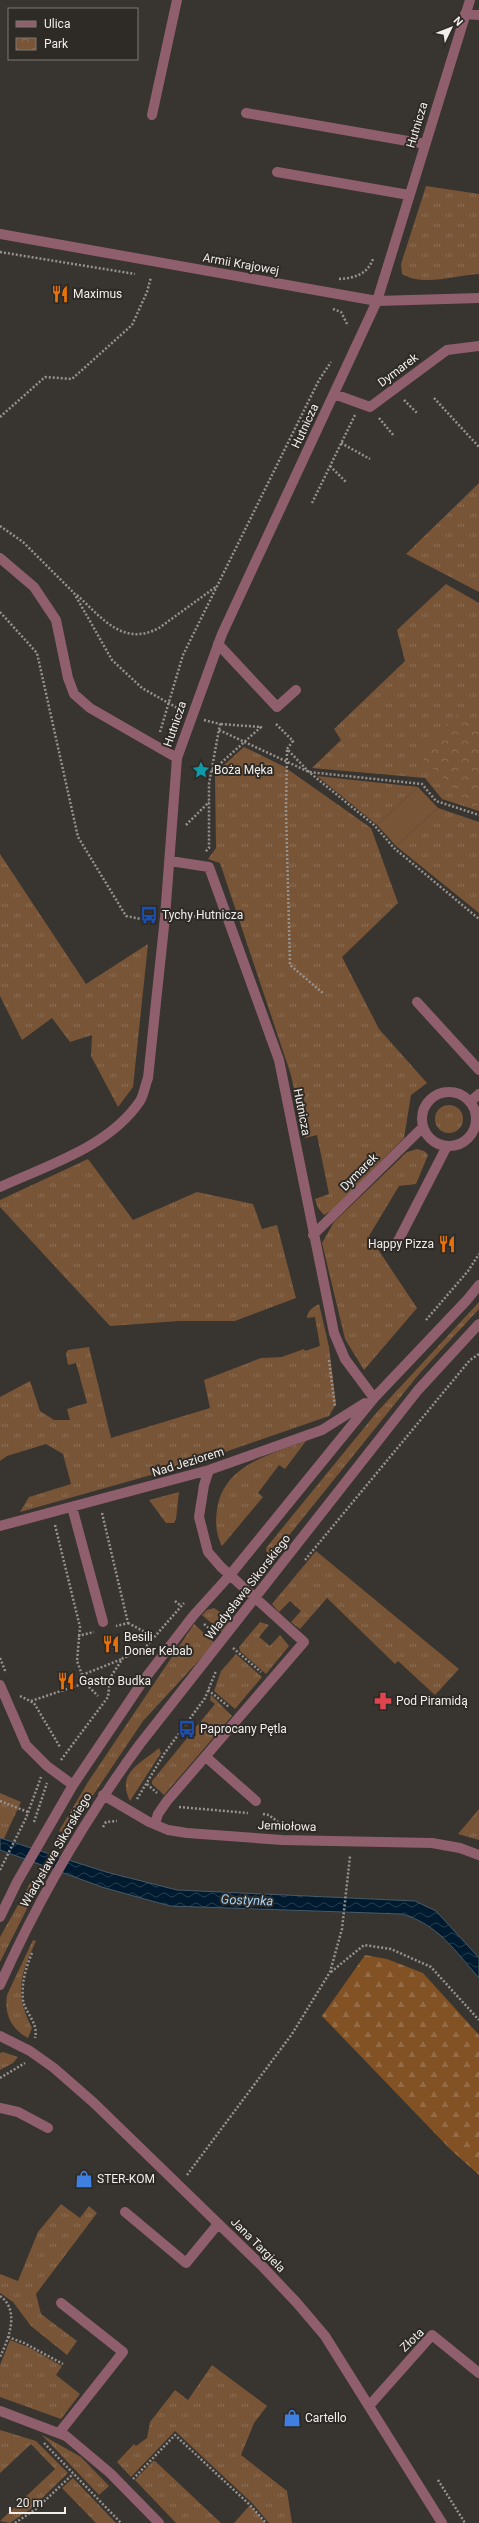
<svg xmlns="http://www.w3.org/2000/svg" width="479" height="2523" font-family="Roboto,sans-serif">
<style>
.grass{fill:url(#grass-tufts)}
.forest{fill:url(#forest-firs)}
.park{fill:url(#park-crowns)}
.pitch{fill:#795537}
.water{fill:url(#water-waves);stroke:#485a67}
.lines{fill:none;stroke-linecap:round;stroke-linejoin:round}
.path{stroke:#96928f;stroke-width:2.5;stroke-dasharray:2 2;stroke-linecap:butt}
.minor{stroke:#905f6d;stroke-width:10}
.labels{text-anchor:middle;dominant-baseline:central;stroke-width:4;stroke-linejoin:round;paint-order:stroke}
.street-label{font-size:12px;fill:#f0edeb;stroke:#2e2a26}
.poi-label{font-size:12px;fill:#f0edeb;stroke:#2e2a26;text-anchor:start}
.water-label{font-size:13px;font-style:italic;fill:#a4d4f8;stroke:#2e2a26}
</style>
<defs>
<pattern id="grass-tufts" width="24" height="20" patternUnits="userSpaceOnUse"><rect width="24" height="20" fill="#795537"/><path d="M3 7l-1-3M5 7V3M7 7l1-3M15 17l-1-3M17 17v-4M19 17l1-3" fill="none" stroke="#8c6e54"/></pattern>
<pattern id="forest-firs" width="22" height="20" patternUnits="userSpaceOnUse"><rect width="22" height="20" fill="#825224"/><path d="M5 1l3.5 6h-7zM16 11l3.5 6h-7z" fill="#946b44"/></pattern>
<pattern id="park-crowns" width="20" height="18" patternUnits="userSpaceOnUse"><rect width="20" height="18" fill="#795537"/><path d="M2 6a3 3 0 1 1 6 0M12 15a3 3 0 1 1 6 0" fill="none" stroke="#8c6e54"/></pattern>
<pattern id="water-waves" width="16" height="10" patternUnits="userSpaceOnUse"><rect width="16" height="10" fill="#001b2f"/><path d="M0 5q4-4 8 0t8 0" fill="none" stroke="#263c4d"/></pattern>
</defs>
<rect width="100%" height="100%" fill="#383430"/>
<path class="grass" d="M426,186L479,194V274C455,275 424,287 402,274L401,264Z
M479,483V592L406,554Z
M446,584L479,603V811L442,799L425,778L312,768L341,740L334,729L405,661L397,630Z
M244,747L283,766L371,828L398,903L342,957L379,1029L427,1083L411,1095L404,1138L331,1211L324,1215L318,1208L315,1199L329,1194L317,1135L305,1138L291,1075L220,863L208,859L216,848L215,773Z
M317,776L418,787L377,825Z
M438,808L479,822V913L396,846Z
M0,854L86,984L148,944L133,1087L118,1107L91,1056L92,1035L70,1042L52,1018L22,1040L0,996Z
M435 1119a14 14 0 1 1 28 0a14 14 0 1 1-28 0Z
M417,1149L424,1151L428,1155L416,1184L399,1186L369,1236L417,1308L364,1370L345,1339L322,1243L334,1222L407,1152Z
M88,1159L133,1220L197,1192L253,1204L262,1229L277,1225L296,1298L235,1321H179L110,1326L0,1207V1200Z
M479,1302V1309L419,1374L274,1554L267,1556L266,1548L377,1412Z
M319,1304L329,1347L336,1404L329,1416L190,1464L20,1512L29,1497L71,1484L63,1454L46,1444L7,1456L0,1461V1397L30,1381L40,1411L54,1420H70L67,1409L87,1403L76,1363L68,1365L66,1353L68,1350L89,1347L111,1438L210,1408L204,1380L261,1358L282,1357L304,1349L305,1351L320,1346L315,1317L307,1318C308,1310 312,1308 319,1304Z
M306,1441L285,1469L279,1465L258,1493L263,1497L222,1546C216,1535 215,1522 217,1510C223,1465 269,1455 306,1441Z
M179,1492L176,1519L174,1523H166L149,1500Z
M316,1551L459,1669L435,1695L398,1661L395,1664L327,1598L300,1629L291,1622L301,1611L290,1601L279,1612L272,1604Z
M214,1608L226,1616L229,1622L223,1633L202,1615L207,1610Z
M260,1622L269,1625L259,1637L270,1646L280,1635L289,1646L266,1674L240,1651L239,1647Z
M194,1624L215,1643L143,1721L67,1834L59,1831L88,1782Z
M236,1654L262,1677L235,1709L214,1691L221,1671Z
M211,1695L232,1716L164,1795L152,1784V1781L215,1704L210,1700Z
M159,1748L161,1753L130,1801C116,1773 140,1764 159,1748Z
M0,1793L21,1802L0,1847Z
M479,1809V1840L458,1834Z
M31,1882L39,1885L0,1962V1937Z
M33,1940L36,1941C20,1976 14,1993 32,2028L28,2038C11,2029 4,2014 7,1995Z
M3,2052L18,2057L13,2063L0,2070V2053Z
M61,2204L80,2218L89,2206L97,2213L36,2294L41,2314L77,2341L67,2355L31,2326L13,2302L0,2293V2274L18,2281L38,2232Z
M10,2340L30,2348L62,2366L56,2375L80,2394L61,2419L0,2397V2365Z
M212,2365L267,2406L254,2423L241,2455L287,2491L292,2523H269L252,2503L175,2431L131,2477L117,2462L134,2444L136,2446L147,2438L150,2422L175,2390L188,2400Z
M0,2430L36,2441L68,2473L32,2508L10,2523L0,2521L55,2469L31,2444L0,2473Z
M42,2435L81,2457L109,2486L99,2495Z
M153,2461H155L221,2523H176L135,2480Z
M73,2478L116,2523H96L62,2488Z
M250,2505L265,2523H234Z"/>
<path class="forest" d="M365,1955L387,1959L423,1973L479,2035V2175L451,2150L322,2016Z"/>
<path class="park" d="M459,712L479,731L477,811L419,755Z"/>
<path class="pitch" d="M418,787L438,808L396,846L377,825Z"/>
<path class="water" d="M0,1838L106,1872L177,1890L415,1901L436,1911L479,1958V1978C455,1951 437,1923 401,1914L170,1906L105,1888L0,1850Z"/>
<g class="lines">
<path class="path" d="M0,252L135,274
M339,279C354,278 367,275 373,259
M333,309L341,312L348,326
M434,398L479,447
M404,400L418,414
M0,417L45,377L72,379L132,325L147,292L151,277
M379,418L394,436
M341,443L370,459
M330,466L346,482
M312,503L355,415
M0,526L23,542L74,593L112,660L142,688L179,709
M77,595C102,618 123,647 159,628L217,586
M0,612L37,653L78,837L126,916L151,921
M204,720L220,724L209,784V848L205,852
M276,724L293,741L287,749L309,772L374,825L394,848L479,919
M219,730L309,772L422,784L436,801L479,815
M160,732L183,655L319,380L331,362
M287,750L286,811L290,965L324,994
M212,771L261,727L220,724
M186,825L209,802
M178,917L213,916
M426,1320L468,1271L479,1254
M329,1360L335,1407
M102,1513L128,1623L116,1626
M55,1525L80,1627L77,1661L85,1683L98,1696
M305,1560L470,1360L479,1354
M175,1601L181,1606
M128,1623L147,1633
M204,1624L212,1631
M78,1636L94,1632
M233,1648L261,1672
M0,1658L6,1673
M82,1675L122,1659
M208,1690L229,1707
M20,1696L34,1703L60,1747
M31,1701L85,1683
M61,1760L108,1697L110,1678L123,1658L144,1649L184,1603
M147,1784L157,1793
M137,1799L164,1754L205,1698L216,1671
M0,1801L28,1812
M179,1807L248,1813
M263,1814L269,1815L282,1825
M34,1822L47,1783
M103,1827L106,1822L117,1821
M0,1870L26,1818L41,1777
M32,1953C26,1967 21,1984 23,2000C25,2013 39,2023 35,2038
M331,1972L364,1945L391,1949L431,1967L479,2020
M0,2078L25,2063
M187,2175L292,2034L330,1972L342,1929L350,1856
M0,2296C20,2310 9,2338 0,2357
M8,2337L24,2343L63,2364
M44,2443L121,2523
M133,2479L175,2435L250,2505L266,2523
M438,2480L465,2523
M15,2523L36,2509L73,2474"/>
<path class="minor" d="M465,14L479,15
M246,113L425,144
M152,115L177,0
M277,172L409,195
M0,234L377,301L479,298
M334,394L370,407L447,350L479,346
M0,558L34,587L56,620L68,678L74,694L90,708L177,758
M218,644L277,707L296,690
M170,861L209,867L279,1060L334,1333L345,1359L374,1398
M417,1002L479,1070
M422 1119a27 27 0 1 1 54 0a27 27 0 1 1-54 0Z
M470,1102L479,1094
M0,1187C48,1165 109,1147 140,1101C144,1095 145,1085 148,1078L165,917L177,758L222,634L377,301L470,0
M313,1235L423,1127
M397,1243L447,1146
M72,1507L103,1622
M0,1526L209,1470L322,1430L365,1403
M0,1685L26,1745L47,1766L73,1785
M206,1757L256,1801
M103,1795L149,1822L168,1830L187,1833L282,1840L432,1843L460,1848L479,1855
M155,1824L158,1814L167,1801L304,1642L221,1567L208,1552L199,1517L204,1485L209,1470
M0,1917L17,1882L73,1785L143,1681L193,1616L230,1575L374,1398L467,1300L479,1285
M0,1985C38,1900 85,1819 140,1744L418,1390L479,1324
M0,2036L30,2051L54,2068L94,2103L262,2266L297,2303L325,2336L442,2523
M0,2108L18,2112L48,2128
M125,2212L186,2263L218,2224
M369,2406L432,2335L479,2373
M0,2411L66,2436L110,2473L159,2523
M59,2433L123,2352L61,2303"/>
</g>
<defs>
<g id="restaurant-bare" transform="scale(1.38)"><path d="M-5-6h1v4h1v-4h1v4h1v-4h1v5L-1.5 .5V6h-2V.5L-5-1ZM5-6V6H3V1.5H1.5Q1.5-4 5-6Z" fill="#e8710a" stroke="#2e2a26" stroke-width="2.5" paint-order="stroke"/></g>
<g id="sight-bare" transform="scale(1.38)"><path d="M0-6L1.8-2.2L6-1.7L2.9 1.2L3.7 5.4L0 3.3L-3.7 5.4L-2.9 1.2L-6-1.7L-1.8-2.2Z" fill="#0f9aa8" stroke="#2e2a26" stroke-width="2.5" paint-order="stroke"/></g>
<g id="bus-bare" transform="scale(1.38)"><path d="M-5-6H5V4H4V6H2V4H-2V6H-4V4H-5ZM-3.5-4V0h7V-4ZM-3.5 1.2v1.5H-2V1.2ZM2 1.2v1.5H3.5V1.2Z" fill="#1a4fb4" stroke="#2e2a26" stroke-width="2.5" paint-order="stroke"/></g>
<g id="pharmacy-bare" transform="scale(1.38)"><path d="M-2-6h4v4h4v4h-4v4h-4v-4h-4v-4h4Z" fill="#e0444e" stroke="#2e2a26" stroke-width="2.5" paint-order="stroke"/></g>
<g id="shop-bare" transform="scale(1.38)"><path d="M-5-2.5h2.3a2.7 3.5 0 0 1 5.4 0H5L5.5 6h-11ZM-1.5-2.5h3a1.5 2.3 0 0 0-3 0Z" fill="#3f7fe0" stroke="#2e2a26" stroke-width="2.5" paint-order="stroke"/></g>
</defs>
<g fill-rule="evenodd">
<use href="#restaurant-bare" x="60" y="294"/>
<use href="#sight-bare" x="201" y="770"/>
<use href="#bus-bare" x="149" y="915"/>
<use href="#restaurant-bare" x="447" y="1244"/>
<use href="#restaurant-bare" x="111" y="1644"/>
<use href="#restaurant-bare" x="66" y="1681"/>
<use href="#pharmacy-bare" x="383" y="1701"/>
<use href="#bus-bare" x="187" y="1729"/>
<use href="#shop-bare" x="84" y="2179"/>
<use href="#shop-bare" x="292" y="2418"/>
</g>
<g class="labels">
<g class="street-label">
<text transform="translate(417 125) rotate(-73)">Hutnicza</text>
<text transform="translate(241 264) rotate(10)">Armii Krajowej</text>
<text transform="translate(398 370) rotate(-37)">Dymarek</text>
<text transform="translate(305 426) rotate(-65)">Hutnicza</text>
<text transform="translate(175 724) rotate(-71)">Hutnicza</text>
<text transform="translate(302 1112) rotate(79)">Hutnicza</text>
<text transform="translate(359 1172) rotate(-45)">Dymarek</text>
<text transform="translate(188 1462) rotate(-17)">Nad Jeziorem</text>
<text transform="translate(248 1587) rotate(-52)">Władysława Sikorskiego</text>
<text transform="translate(287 1826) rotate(2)">Jemiołowa</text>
<text transform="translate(56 1850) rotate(-60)">Władysława Sikorskiego</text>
<text transform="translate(258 2245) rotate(45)">Jana Targiela</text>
<text transform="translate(412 2340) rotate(-44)">Złota</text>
</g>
<g class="poi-label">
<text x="73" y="294">Maximus</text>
<text x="214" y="770">Boża Męka</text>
<text x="162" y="915">Tychy Hutnicza</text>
<text x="434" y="1244" text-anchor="end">Happy Pizza</text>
<text x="124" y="1637">Besili<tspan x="124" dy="14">Doner Kebab</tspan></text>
<text x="79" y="1681">Gastro Budka</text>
<text x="396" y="1701">Pod Piramidą</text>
<text x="200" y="1729">Paprocany Pętla</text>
<text x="97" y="2179">STER-KOM</text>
<text x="305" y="2418">Cartello</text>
</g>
<g class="water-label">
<text transform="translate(247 1900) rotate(2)">Gostynka</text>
</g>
</g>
<rect x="8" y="8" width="130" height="52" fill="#2e2a26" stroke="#7c7875"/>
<rect x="16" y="21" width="20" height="6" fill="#905f6d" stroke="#7c7875"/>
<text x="44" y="28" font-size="12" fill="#f0edeb">Ulica</text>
<rect x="16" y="38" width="20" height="12" fill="url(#park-crowns)" stroke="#7c7875"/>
<text x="44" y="48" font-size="12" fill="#f0edeb">Park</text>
<g transform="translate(451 28) rotate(47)" stroke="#2e2a26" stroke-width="3" paint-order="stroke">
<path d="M0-3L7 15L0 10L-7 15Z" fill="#f0edeb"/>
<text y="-6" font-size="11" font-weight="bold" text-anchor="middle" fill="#f0edeb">N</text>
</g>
<path d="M10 2507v6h55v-6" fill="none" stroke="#f0edeb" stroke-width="2"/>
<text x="16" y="2507" font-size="12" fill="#f0edeb" stroke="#2e2a26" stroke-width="3" paint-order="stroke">20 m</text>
</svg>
